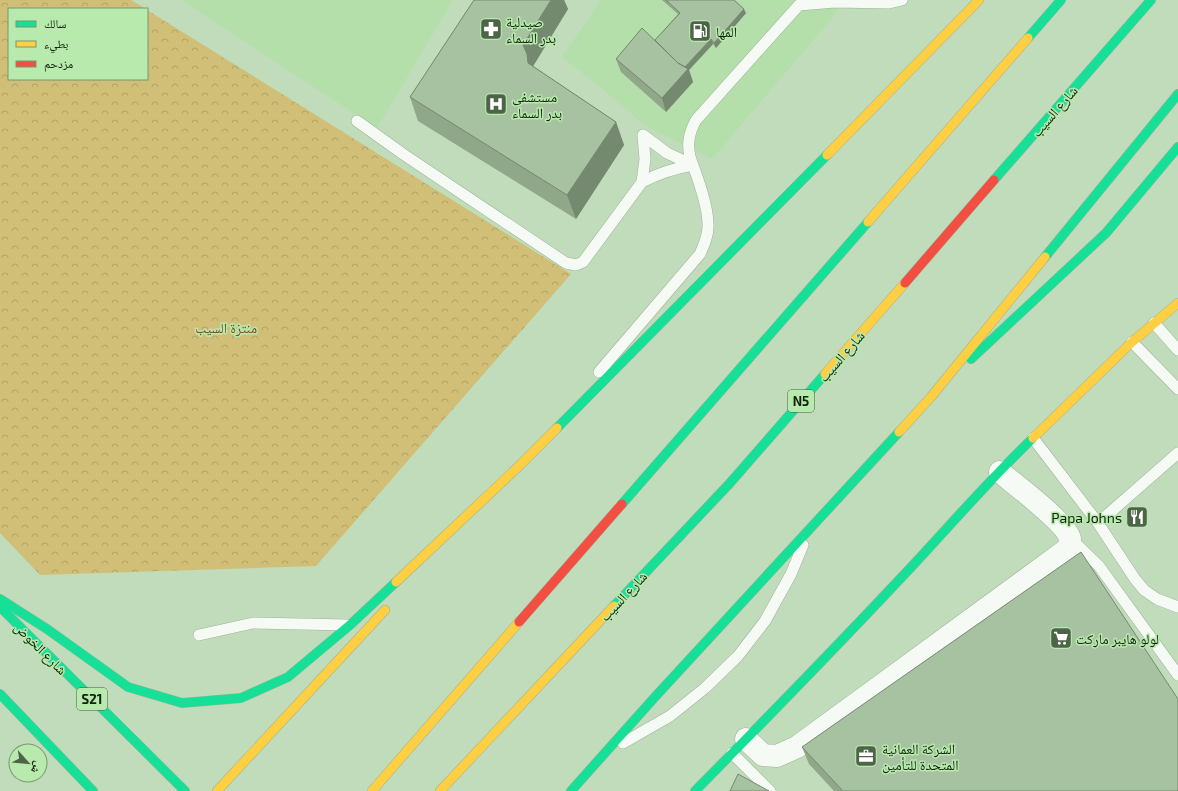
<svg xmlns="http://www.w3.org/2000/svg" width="1178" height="791" font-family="'Exo 2','Noto Naskh Arabic',sans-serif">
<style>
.built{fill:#b4deaa}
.forest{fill:url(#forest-crowns)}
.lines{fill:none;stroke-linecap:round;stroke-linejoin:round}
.lane-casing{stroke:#9db298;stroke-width:12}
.street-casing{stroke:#9db298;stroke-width:23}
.fast-casing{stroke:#9db298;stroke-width:10}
.slow-casing{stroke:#9db298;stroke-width:10}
.jam-casing{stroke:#9db298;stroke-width:10}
.lane{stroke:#f6faf5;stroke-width:11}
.street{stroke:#f6faf5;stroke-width:22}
.fast{stroke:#16e098;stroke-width:9}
.slow{stroke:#ffcf43;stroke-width:9}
.jam{stroke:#f24e42;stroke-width:9}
.wall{fill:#90a78a}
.shaded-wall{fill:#758870}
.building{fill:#a7c2a0;stroke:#758870}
.labels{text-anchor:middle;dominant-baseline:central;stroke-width:3;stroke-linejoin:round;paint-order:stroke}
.shield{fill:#b8e9ad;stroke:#435e3c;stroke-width:1}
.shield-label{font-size:13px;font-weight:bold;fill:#11230c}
.poi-label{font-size:14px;fill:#11230c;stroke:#b8e9ad;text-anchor:start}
.street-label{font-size:14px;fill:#11230c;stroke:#b8e9ad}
.park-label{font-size:14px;fill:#6c5121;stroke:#b8e9ad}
</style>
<defs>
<pattern id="forest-crowns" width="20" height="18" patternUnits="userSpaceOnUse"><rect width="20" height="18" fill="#d1bf78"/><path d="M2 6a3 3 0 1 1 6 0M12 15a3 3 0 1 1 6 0" fill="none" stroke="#b2a467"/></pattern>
</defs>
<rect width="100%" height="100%" fill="#c0dcba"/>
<path class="built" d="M181,0H453L377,128Z
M601,0H845L832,18L712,159L646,126L594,82L562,57Z"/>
<path class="forest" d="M0,0H131L146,9H9V79H147V10L571,274L316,566L40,575L0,533Z"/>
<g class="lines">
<g class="lane-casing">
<path id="lane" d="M357,121L403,154L566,263L576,265L583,262L642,182L645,159L643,135
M643,135L667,153L693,165
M642,182C659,173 675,168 693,165
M1154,323L1178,350
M1132,342L1178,389
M599,372L700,254C704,245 708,236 708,227C709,208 697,176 690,157C687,143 689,133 696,120L799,5L835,2L889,3L902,0
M1033,438L1098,523L1135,579L1144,590L1157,599L1178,607
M1098,523L1178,453
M1070,538L1099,566L1178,675
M199,635L253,623L347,625
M623,743L670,716L705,688L738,656L765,621L791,574L803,545
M732,753L770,791"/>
</g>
<g class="street-casing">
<path id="street" d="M746,739L763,755L777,756L797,747L1069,548C1069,545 1070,541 1070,539C1067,523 1014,484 1000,472"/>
</g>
<g class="fast-casing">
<path id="fast" d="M1028,38L1061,0
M994,180L1151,0
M1045,257L1178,94
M971,359L1106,233L1178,147
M557,428L827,155
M622,504L868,222
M0,599L47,629L128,687L182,703L241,698L288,677L350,625L396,582
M614,606L730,483L825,374
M0,607L185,791
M0,694L93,791
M571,791L654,698L899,432
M695,791C769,716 843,640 915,563C954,521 992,477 1033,438"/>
</g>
<g class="slow-casing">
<path id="slow" d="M827,155L979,0
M868,222L1028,38
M825,374L905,283
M899,432L931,397L1045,257
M1033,438L1132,342L1178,303
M396,582L518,467L557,428
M217,791L385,610
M372,791L519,622
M440,791L614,606"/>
</g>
<g class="jam-casing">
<path id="jam" d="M905,283L994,180
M519,622L622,504"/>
</g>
<use href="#lane" class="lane"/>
<use href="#street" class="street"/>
<use href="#fast" class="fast"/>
<use href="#slow" class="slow"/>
<use href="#jam" class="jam"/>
</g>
<path class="wall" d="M474,0H564L568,9L533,66L616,122L624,145L576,219L418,121L410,97Z
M662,0H734L746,13L716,48L713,44L689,70L693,82L666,112L621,72L616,59L655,40L678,14Z
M802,747L1178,791H834L809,764Z"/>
<path class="shaded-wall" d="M551,0H564L568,9L532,68L528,63L523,45Z
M744,9L746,13L716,48L714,43Z
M711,39L713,44L689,70L693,82L666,112L662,98L681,72Z
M616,122L624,145L576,219L567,195Z"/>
<path class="building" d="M474,0H551L523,45L527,54L528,63L616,122L567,195L410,97Z
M666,0H734L744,9L714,43L711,39L685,67L678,63L655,40L680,13Z
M642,28L678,63L688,69L662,98L616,59Z
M1081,552L1178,699V791H843L802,747Z
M738,774L769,791H730Z"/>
<defs>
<g id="pharmacy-square" transform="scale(1.15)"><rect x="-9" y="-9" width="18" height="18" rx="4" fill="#4e6449" stroke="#b8e9ad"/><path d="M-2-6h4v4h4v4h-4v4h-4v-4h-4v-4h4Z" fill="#fff"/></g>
<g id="fuel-square" transform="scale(1.15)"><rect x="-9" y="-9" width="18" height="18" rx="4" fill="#4e6449" stroke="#b8e9ad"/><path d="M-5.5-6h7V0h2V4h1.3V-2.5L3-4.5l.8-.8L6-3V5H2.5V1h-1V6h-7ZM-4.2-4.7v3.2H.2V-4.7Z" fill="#fff"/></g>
<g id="hospital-square" transform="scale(1.15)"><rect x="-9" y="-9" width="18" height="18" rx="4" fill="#4e6449" stroke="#b8e9ad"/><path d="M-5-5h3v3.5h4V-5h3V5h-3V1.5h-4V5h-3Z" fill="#fff"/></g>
<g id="restaurant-square" transform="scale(1.15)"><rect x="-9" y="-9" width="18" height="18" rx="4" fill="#4e6449" stroke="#b8e9ad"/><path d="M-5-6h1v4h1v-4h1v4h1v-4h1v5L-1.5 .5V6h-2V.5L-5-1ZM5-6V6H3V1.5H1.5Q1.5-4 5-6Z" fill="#fff"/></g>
<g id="supermarket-square" transform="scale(1.15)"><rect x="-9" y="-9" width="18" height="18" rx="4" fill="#4e6449" stroke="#b8e9ad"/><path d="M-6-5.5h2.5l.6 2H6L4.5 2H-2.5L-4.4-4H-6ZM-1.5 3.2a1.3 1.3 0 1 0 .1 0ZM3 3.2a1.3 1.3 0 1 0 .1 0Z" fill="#fff"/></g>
<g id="office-square" transform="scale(1.15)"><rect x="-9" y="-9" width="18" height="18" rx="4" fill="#4e6449" stroke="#b8e9ad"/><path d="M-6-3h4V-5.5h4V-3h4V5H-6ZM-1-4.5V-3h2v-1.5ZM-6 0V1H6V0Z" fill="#fff"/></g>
</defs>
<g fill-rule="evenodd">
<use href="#pharmacy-square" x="491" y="29"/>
<use href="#fuel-square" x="700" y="31"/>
<use href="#hospital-square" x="496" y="104"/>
<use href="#restaurant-square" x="1137" y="517"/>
<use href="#supermarket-square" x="1061" y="638"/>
<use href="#office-square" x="866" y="756"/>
</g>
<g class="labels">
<g class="shield">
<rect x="788" y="390" width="26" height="22" rx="3"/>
<rect x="77" y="688" width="30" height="22" rx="3"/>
</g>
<g class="shield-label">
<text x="801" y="401">N5</text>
<text x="92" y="699">S21</text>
</g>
<g class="poi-label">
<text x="506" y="21">صيدلية<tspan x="506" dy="16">بدر السماء</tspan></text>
<text x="716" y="31">المها</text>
<text x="512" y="96">مستشفى<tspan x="512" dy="16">بدر السماء</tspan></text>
<text x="1122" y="517" text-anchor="end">Papa Johns</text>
<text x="1076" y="638">لولو هايبر ماركت</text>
<text x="882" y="748">الشركة العمانية<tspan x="882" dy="16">المتحدة للتأمين</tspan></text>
</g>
<g class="street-label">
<text transform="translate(1054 111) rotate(-49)">شارع السيب</text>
<text transform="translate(841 356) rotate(-49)">شارع السيب</text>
<text transform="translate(623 596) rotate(-47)">شارع السيب</text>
<text transform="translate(41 648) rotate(45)">شارع الخوض</text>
</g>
<g class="park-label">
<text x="226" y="327">منتزة السيب</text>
</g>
</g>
<rect x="8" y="8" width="140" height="72" fill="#b8e9ad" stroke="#759a6d"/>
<rect x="16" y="21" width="20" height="6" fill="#16e098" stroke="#759a6d"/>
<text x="44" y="28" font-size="12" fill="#11230c">سالك</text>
<rect x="16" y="41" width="20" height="6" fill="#ffcf43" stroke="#759a6d"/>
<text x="44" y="48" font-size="12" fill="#11230c">بطيء</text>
<rect x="16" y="61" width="20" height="6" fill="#f24e42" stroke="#759a6d"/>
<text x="44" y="68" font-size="12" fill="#11230c">مزدحم</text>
<g transform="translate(28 763) rotate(117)"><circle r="19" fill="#b8e9ad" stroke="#759a6d"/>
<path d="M0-3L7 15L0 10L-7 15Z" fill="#4e6449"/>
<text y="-6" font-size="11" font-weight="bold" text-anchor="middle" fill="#11230c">ش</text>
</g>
</svg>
